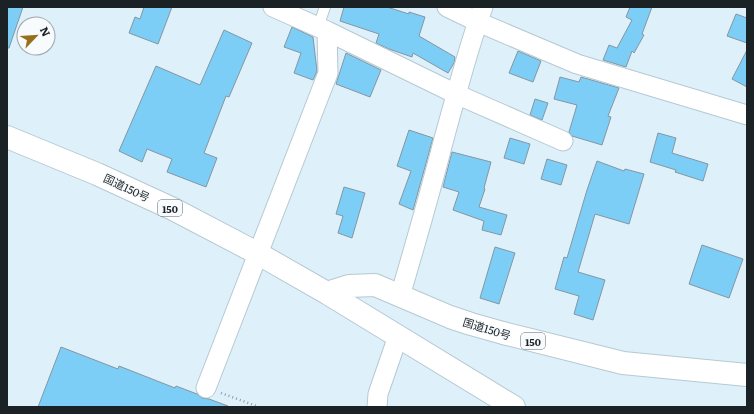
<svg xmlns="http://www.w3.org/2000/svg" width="754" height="414" font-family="Literata,'Noto Sans JP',serif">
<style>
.building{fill:#7ccef7;stroke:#8596a0}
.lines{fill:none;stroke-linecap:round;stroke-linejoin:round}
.service-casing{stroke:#b6c9d2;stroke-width:12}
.minor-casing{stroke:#b6c9d2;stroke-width:21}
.trunk-casing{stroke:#b6c9d2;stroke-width:24}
.path{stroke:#8f9da5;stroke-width:2.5;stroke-dasharray:1 3;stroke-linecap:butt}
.service{stroke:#fff;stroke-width:10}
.minor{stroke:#fff;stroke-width:19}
.trunk{stroke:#fff;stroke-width:22}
.labels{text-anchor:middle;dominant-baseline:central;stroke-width:3;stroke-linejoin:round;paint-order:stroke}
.shield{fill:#f8fbfd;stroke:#5d6366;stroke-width:1}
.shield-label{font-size:10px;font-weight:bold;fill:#1b2226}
.street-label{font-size:11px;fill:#1b2226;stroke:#f8fbfd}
</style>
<rect width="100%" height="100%" fill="#def1fb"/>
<path class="building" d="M7,7H23L9,48H7Z
M144,7H172L158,44L129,33L135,17L140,19Z
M344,7H387L409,14V12L425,17L419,36L455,57L454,63L448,73L413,53L412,57L389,49L376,43L379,34L340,21Z
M630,7H652L642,34L644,35L634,53L632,51L626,67L603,60L609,45L617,48L632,20L626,17Z
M736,14L747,18V43L727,36Z
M292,27L313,37L317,71L313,80L294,73L301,53L284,47Z
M224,30L252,43L229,97L226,96L204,153L217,158L206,187L167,172L172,159L147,149L142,162L119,151L156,66L200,85Z
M747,50V87L732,79Z
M518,51L541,61L533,82L509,73Z
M346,53L381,70L370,97L336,84Z
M560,77L579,82L581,77L619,88L608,116L611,117L602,145L572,136L569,132L577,105L554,99Z
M535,99L548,103L542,120L530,115Z
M409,130L433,138L413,210L399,204L411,171L397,166Z
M658,133L676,138L672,153L708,164L703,181L675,172L676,170L650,162Z
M510,138L530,144L524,164L504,158Z
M452,152L491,162L484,188L485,189L479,207L507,215L501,235L482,230L484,221L453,210L459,192L443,187Z
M547,159L567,165L561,185L541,179Z
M597,161L624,171L625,169L644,174L629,224L595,214L578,272L605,280L593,320L574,314L579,296L555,289L564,257L567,258L587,190Z
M344,187L365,193L352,238L338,233L343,216L336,214Z
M702,245L743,259L729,298L689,284Z
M495,247L515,253L499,304L480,298Z
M61,347L118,369L119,366L175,388L176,386L197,394L202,398L209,399L228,406V407H38Z"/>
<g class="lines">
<g class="service-casing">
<path id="service" d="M318,27L325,7"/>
</g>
<g class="minor-casing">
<path id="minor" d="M273,7L327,31L456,94L563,141
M447,7L478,22L577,64L747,115
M400,296C416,242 431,189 445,135C457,92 468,48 483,7
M206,388L328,73L327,31
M377,407L378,394L398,336"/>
</g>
<g class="trunk-casing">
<path id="trunk" d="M7,137L97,174L173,209L257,253L327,293L514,407
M327,293L349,286L375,285L450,317L471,324L503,333L623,363L747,375"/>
</g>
<path class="path" d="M221,393L259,407"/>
<use href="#service" class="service"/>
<use href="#minor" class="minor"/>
<use href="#trunk" class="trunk"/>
</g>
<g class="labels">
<g class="shield">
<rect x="158" y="200" width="24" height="16" rx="3"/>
<rect x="521" y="333" width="24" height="16" rx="3"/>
</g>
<g class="shield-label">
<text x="170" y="208">150</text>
<text x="533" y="341">150</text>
</g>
<g class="street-label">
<text transform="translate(127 187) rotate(25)">国道150号</text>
<text transform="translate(487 328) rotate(17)">国道150号</text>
</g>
</g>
<rect width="754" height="414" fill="none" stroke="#1b2226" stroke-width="16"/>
<g transform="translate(36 36) rotate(65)"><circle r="19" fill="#f8fbfd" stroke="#a0a4a7"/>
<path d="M0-3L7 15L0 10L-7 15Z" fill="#98701c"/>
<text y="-6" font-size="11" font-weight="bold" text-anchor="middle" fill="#1b2226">N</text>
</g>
</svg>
